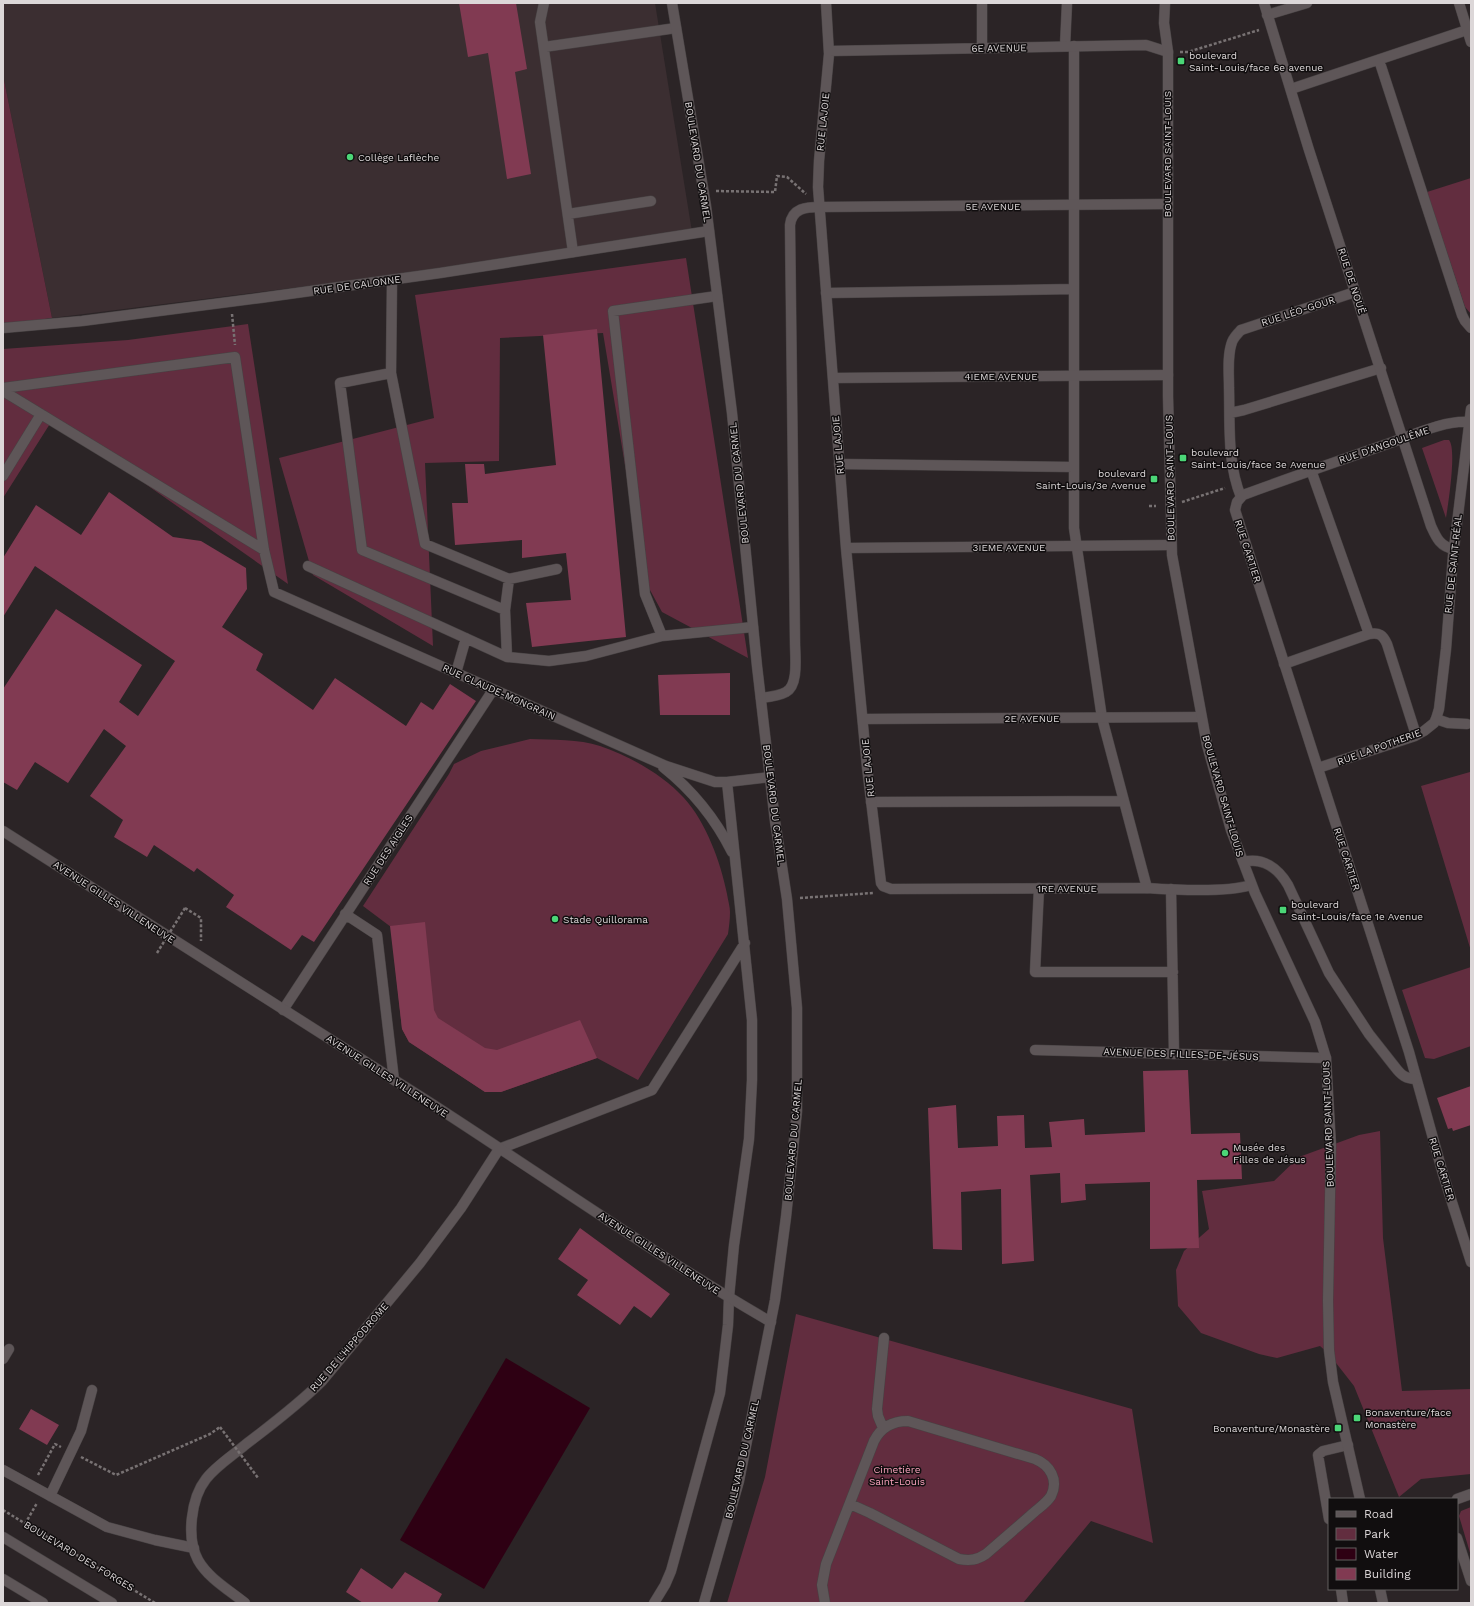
<svg xmlns="http://www.w3.org/2000/svg" width="1474" height="1606" font-family="'Work Sans',sans-serif">
<style>
.built{fill:#3b2e31}
.green{fill:#622d3f}
.water{fill:#2e0013}
.building{fill:#813a52}
.lines{fill:none;stroke-linecap:round;stroke-linejoin:round}
.service-casing{stroke:#474243;stroke-width:11}
.minor-casing{stroke:#474243;stroke-width:11}
.tertiary-casing{stroke:#474243;stroke-width:11}
.secondary-casing{stroke:#474243;stroke-width:11}
.path{stroke:#787273;stroke-width:2.5;stroke-dasharray:3 2;stroke-linecap:butt}
.service{stroke:#5e5658;stroke-width:10}
.minor{stroke:#5e5658;stroke-width:10}
.tertiary{stroke:#5e5658;stroke-width:10}
.secondary{stroke:#5e5658;stroke-width:10}
.path-bridge{stroke:#787273;stroke-width:2.5;stroke-dasharray:3 2;stroke-linecap:butt}
.poi-dot{fill:#4bd677;stroke:#110e0f;stroke-width:1.5}
.labels{text-anchor:middle;dominant-baseline:central;stroke-width:3;stroke-linejoin:round;paint-order:stroke}
.street-label{font-size:10px;fill:#dcd7d8;stroke:#110e0f}
.poi-label{font-size:10px;fill:#dcd7d8;stroke:#110e0f;text-anchor:start}
.park-label{font-size:10px;fill:#f9a3bd;stroke:#110e0f}
</style>
<rect width="100%" height="100%" fill="#2b2426"/>
<path class="built" d="M3,3H655L693,238L52,318L3,75Z"/>
<path class="green" d="M3,75L52,318L3,325Z
M1471,178V314L1465,307L1427,192Z
M686,258L748,658L662,612L644,579L603,333L500,338L499,461L425,463L433,646L313,575L279,458L434,418L415,295Z
M248,324L288,584L53,419L3,498V349L128,340Z
M1444,440H1449C1457,449 1448,505 1446,518L1422,448Z
M530,739C552,740 579,739 600,746C631,757 662,774 684,798C706,822 721,863 727,894C728,900 730,907 730,912C730,919 729,927 728,934L638,1080L597,1058L501,1092H485L409,1042L402,1029L391,927L363,906L449,774L454,764L481,751Z
M1470,772L1471,777V951L1421,786Z
M1471,967V1046L1434,1059L1425,1058L1402,990Z
M1380,1131L1383,1238L1402,1391L1471,1389V1474L1421,1479L1399,1497L1354,1386L1329,1354L1320,1346L1277,1358L1259,1354L1201,1333L1178,1306L1176,1270L1184,1251L1209,1229L1202,1191L1274,1181L1299,1157L1359,1135Z
M796,1314L1132,1409L1153,1543L1091,1521L1023,1603H727L765,1477Z
M1471,1507V1556L1459,1516L1461,1511Z"/>
<path class="water" d="M506,1358L590,1408L484,1589L400,1540Z"/>
<path class="building" d="M459,3H516L527,69L515,72L531,174L507,179L488,53L468,57Z
M597,329L626,637L532,647L526,603L571,600L566,553L522,558V540L455,545L452,503H468L465,464H484L485,474L556,465L543,335Z
M109,492L173,537L201,541L246,568L247,589L222,627L263,654L256,670L313,710L335,678L406,726L421,702L433,710L450,684L476,701L314,942L302,935L291,950L226,907L234,895L197,868L194,872L154,845L147,857L114,837L123,820L90,796L126,746L104,729L68,783L35,762L17,790L3,782V689L56,609L142,665L119,702L138,716L175,661L35,566L3,617V558L36,505L81,535Z
M730,673V715H660L658,675Z
M425,922L434,1010L438,1018L485,1048L497,1050L580,1020L597,1058L501,1092H485L409,1042L402,1029L390,926Z
M1188,1070L1191,1134L1240,1133L1242,1179L1197,1180L1199,1248L1150,1249V1182L1085,1184L1086,1200L1061,1203L1060,1173L1030,1175L1034,1261L1002,1264L1001,1189L961,1192L962,1250L933,1249L928,1108L956,1105L958,1148L998,1146L997,1116L1024,1115L1025,1148L1052,1147L1049,1122L1084,1119L1085,1135L1145,1132L1143,1071Z
M1471,1086V1125L1453,1131L1452,1128L1448,1129L1437,1098Z
M580,1228L670,1294L651,1318L634,1306L620,1325L577,1295L588,1280L558,1259Z
M31,1409L59,1425L47,1445L19,1429Z
M361,1568L392,1589L405,1572L442,1594L437,1603H363L346,1592Z"/>
<g class="lines">
<g class="service-casing">
<path id="service" d="M544,3L540,22L573,252
M1065,46L1067,3
M1074,46V528L1102,718L1147,888
M544,47L676,28
M1379,60L1462,315L1465,321L1471,328
M1291,89L1467,30
M568,214L651,201
M826,293L1074,289
M717,296L613,311L645,594L662,636L753,627
M391,373L392,280
M3,388L235,357L264,550L274,592L666,766L715,782H727
M3,391L264,550
M1230,413L1244,410L1381,368
M839,464L1074,467
M3,476L41,414
M1241,497C1227,463 1230,424 1229,388C1229,373 1227,356 1232,342C1234,337 1237,334 1241,330
M308,566L507,657L549,661L586,656L662,636
M509,579L557,569
M505,610L362,550L340,383L391,373L425,544L509,579L505,610L507,657
M1369,634C1379,632 1383,635 1387,644L1416,735
M1284,664L1369,634L1311,470
M456,673L466,638
M1436,719L1448,723L1467,724
M663,767C692,790 715,818 732,852
M871,802L1124,801
M1039,888L1035,972H1173
M1171,889L1174,1054
M345,914L377,935L394,1080
M283,1010L493,690
M499,1149L652,1090L745,943
M3,1359L9,1349
M883,1428L878,1416L877,1409L884,1338
M3,1470L107,1527L155,1540L194,1548
M50,1496L81,1431L92,1390
M1329,1519L1318,1455L1323,1451L1348,1445
M1341,1589L1343,1603
M654,1603L665,1585L671,1571L720,1393L728,1325L729,1297L734,1245L749,1139L752,1080V1020L727,782L770,777
M825,1603L822,1585L826,1564L874,1441C881,1427 892,1421 908,1421L1035,1459C1050,1465 1059,1480 1051,1496C1046,1504 1037,1509 1031,1515C1016,1528 1001,1541 986,1554C977,1560 970,1561 959,1559L870,1513L850,1504"/>
</g>
<g class="minor-casing">
<path id="minor" d="M826,3L829,54L819,161L818,187L846,548L867,767L881,883L883,886L891,889L1147,888C1176,890 1225,893 1251,885
M1264,3L1309,150L1431,526C1436,537 1440,547 1454,549
M1459,3L1471,42
M1267,15L1307,3
M982,48V3
M829,51L1146,45L1168,52
M3,328L82,321L260,298L440,273L709,231
M1241,330L1355,292
M833,378L1168,375
M1469,422C1445,420 1413,435 1390,443C1341,460 1292,477 1243,495L1237,502L1235,510L1409,1052L1443,1174L1471,1262
M846,548L1171,545
M761,698C769,697 779,696 786,692C799,685 795,656 795,642L790,225C792,208 806,207 820,207L1167,204
M863,719L1201,717
M1318,768L1415,736L1424,731L1434,723L1436,719L1439,709L1446,649L1453,556L1471,409
M3,831C146,922 289,1013 432,1104C545,1177 655,1255 771,1322
M1035,1050L1326,1058
M1457,1499L1471,1494
M1457,1538L1471,1581
M245,1603C229,1590 208,1578 198,1560C186,1538 191,1498 206,1479C216,1466 232,1456 245,1445C271,1425 298,1405 322,1381L420,1263L461,1208L499,1149"/>
</g>
<g class="tertiary-casing">
<path id="tertiary" d="M672,3L706,206L732,413L757,666L775,821L787,899L797,1008V1111L786,1217L775,1300L739,1481L704,1603
M1165,3L1164,23L1168,52V396L1172,555L1207,745L1231,830L1255,893L1315,1022L1326,1058L1331,1146L1328,1301L1329,1350L1333,1382L1360,1499
M1243,862C1263,857 1278,868 1288,885L1329,973L1369,1034L1395,1067C1401,1075 1406,1079 1416,1079
M1380,1589L1383,1603"/>
</g>
<g class="secondary-casing">
<path id="secondary" d="M3,1537L112,1603
M3,1579L43,1603"/>
</g>
<path class="path" d="M1180,52H1188L1259,30
M716,191L775,192L777,176L787,177L806,194
M232,314L235,345
M1182,502L1225,488
M1149,506H1156
M800,898L873,893
M185,908L201,918V941
M81,1457L116,1475L210,1434L220,1427
M250,1467L258,1478
M38,1475L55,1444L61,1447
M3,1510L155,1603
M25,1524L37,1503"/>
<use href="#service" class="service"/>
<use href="#minor" class="minor"/>
<use href="#tertiary" class="tertiary"/>
<use href="#secondary" class="secondary"/>
<path class="path-bridge" d="M157,953L185,908
M220,1427L250,1467"/>
</g>
<g class="poi-dot">
<rect x="1177" y="57" width="8" height="8" rx="2"/>
<circle cx="350" cy="157" r="4"/>
<rect x="1179" y="454" width="8" height="8" rx="2"/>
<rect x="1150" y="475" width="8" height="8" rx="2"/>
<rect x="1279" y="906" width="8" height="8" rx="2"/>
<circle cx="555" cy="919" r="4"/>
<circle cx="1225" cy="1153" r="4"/>
<rect x="1353" y="1414" width="8" height="8" rx="2"/>
<rect x="1334" y="1424" width="8" height="8" rx="2"/>
</g>
<g class="labels">
<g class="street-label">
<text transform="translate(999 48) rotate(-1)">6E AVENUE</text>
<text transform="translate(823 122) rotate(-84)">RUE LAJOIE</text>
<text transform="translate(1167 154) rotate(-90)">BOULEVARD SAINT-LOUIS</text>
<text transform="translate(698 162) rotate(81)">BOULEVARD DU CARMEL</text>
<text x="993" y="206">5E AVENUE</text>
<text transform="translate(1352 281) rotate(72)">RUE DE NOUË</text>
<text transform="translate(357 285) rotate(-8)">RUE DE CALONNE</text>
<text transform="translate(1298 311) rotate(-18)">RUE LÉO-GOUR</text>
<text x="1001" y="376">4IEME AVENUE</text>
<text transform="translate(838 445) rotate(-95)">RUE LAJOIE</text>
<text transform="translate(1384 445) rotate(-19)">RUE D'ANGOULÊME</text>
<text transform="translate(1170 478) rotate(-91)">BOULEVARD SAINT-LOUIS</text>
<text transform="translate(739 483) rotate(-96)">BOULEVARD DU CARMEL</text>
<text x="1009" y="547">3IEME AVENUE</text>
<text transform="translate(1248 551) rotate(72)">RUE CARTIER</text>
<text transform="translate(1453 564) rotate(-84)">RUE DE SAINT-RÉAL</text>
<text transform="translate(499 692) rotate(24)">RUE CLAUDE-MONGRAIN</text>
<text x="1032" y="718">2E AVENUE</text>
<text transform="translate(1379 747) rotate(-20)">RUE LA POTHERIE</text>
<text transform="translate(868 768) rotate(-96)">RUE LAJOIE</text>
<text transform="translate(1223 796) rotate(74)">BOULEVARD SAINT-LOUIS</text>
<text transform="translate(774 805) rotate(83)">BOULEVARD DU CARMEL</text>
<text transform="translate(388 850) rotate(-57)">RUE DES AIGLES</text>
<text transform="translate(1347 859) rotate(72)">RUE CARTIER</text>
<text x="1067" y="888">1RE AVENUE</text>
<text transform="translate(114 902) rotate(33)">AVENUE GILLES VILLENEUVE</text>
<text transform="translate(1181 1054) rotate(2)">AVENUE DES FILLES-DE-JÉSUS</text>
<text transform="translate(387 1076) rotate(33)">AVENUE GILLES VILLENEUVE</text>
<text transform="translate(1328 1124) rotate(-92)">BOULEVARD SAINT-LOUIS</text>
<text transform="translate(793 1140) rotate(-85)">BOULEVARD DU CARMEL</text>
<text transform="translate(1442 1169) rotate(73)">RUE CARTIER</text>
<text transform="translate(659 1253) rotate(33)">AVENUE GILLES VILLENEUVE</text>
<text transform="translate(349 1347) rotate(-49)">RUE DE L'HIPPODROME</text>
<text transform="translate(742 1459) rotate(-77)">BOULEVARD DU CARMEL</text>
<text transform="translate(79 1556) rotate(31)">BOULEVARD DES FORGES</text>
</g>
<g class="poi-label">
<text x="1189" y="55">boulevard<tspan x="1189" dy="12">Saint-Louis/face 6e avenue</tspan></text>
<text x="358" y="157">Collège Laflèche</text>
<text x="1191" y="452">boulevard<tspan x="1191" dy="12">Saint-Louis/face 3e Avenue</tspan></text>
<text x="1146" y="473" text-anchor="end">boulevard<tspan x="1146" dy="12">Saint-Louis/3e Avenue</tspan></text>
<text x="1291" y="904">boulevard<tspan x="1291" dy="12">Saint-Louis/face 1e Avenue</tspan></text>
<text x="563" y="919">Stade Quillorama</text>
<text x="1233" y="1147">Musée des<tspan x="1233" dy="12">Filles de Jésus</tspan></text>
<text x="1365" y="1412">Bonaventure/face<tspan x="1365" dy="12">Monastère</tspan></text>
<text x="1330" y="1428" text-anchor="end">Bonaventure/Monastère</text>
</g>
<g class="park-label">
<text x="897" y="1469">Cimetière<tspan x="897" dy="12">Saint-Louis</tspan></text>
</g>
</g>
<rect width="1474" height="1606" fill="none" stroke="#dcd7d8" stroke-width="8"/>
<rect x="1328" y="1498" width="130" height="92" fill="#110e0f" stroke="#625e5f"/>
<rect x="1336" y="1511" width="20" height="6" fill="#5e5658" stroke="#625e5f"/>
<text x="1364" y="1518" font-size="12" fill="#dcd7d8">Road</text>
<rect x="1336" y="1528" width="20" height="12" fill="#622d3f" stroke="#625e5f"/>
<text x="1364" y="1538" font-size="12" fill="#dcd7d8">Park</text>
<rect x="1336" y="1548" width="20" height="12" fill="#2e0013" stroke="#625e5f"/>
<text x="1364" y="1558" font-size="12" fill="#dcd7d8">Water</text>
<rect x="1336" y="1568" width="20" height="12" fill="#813a52" stroke="#625e5f"/>
<text x="1364" y="1578" font-size="12" fill="#dcd7d8">Building</text>
</svg>
